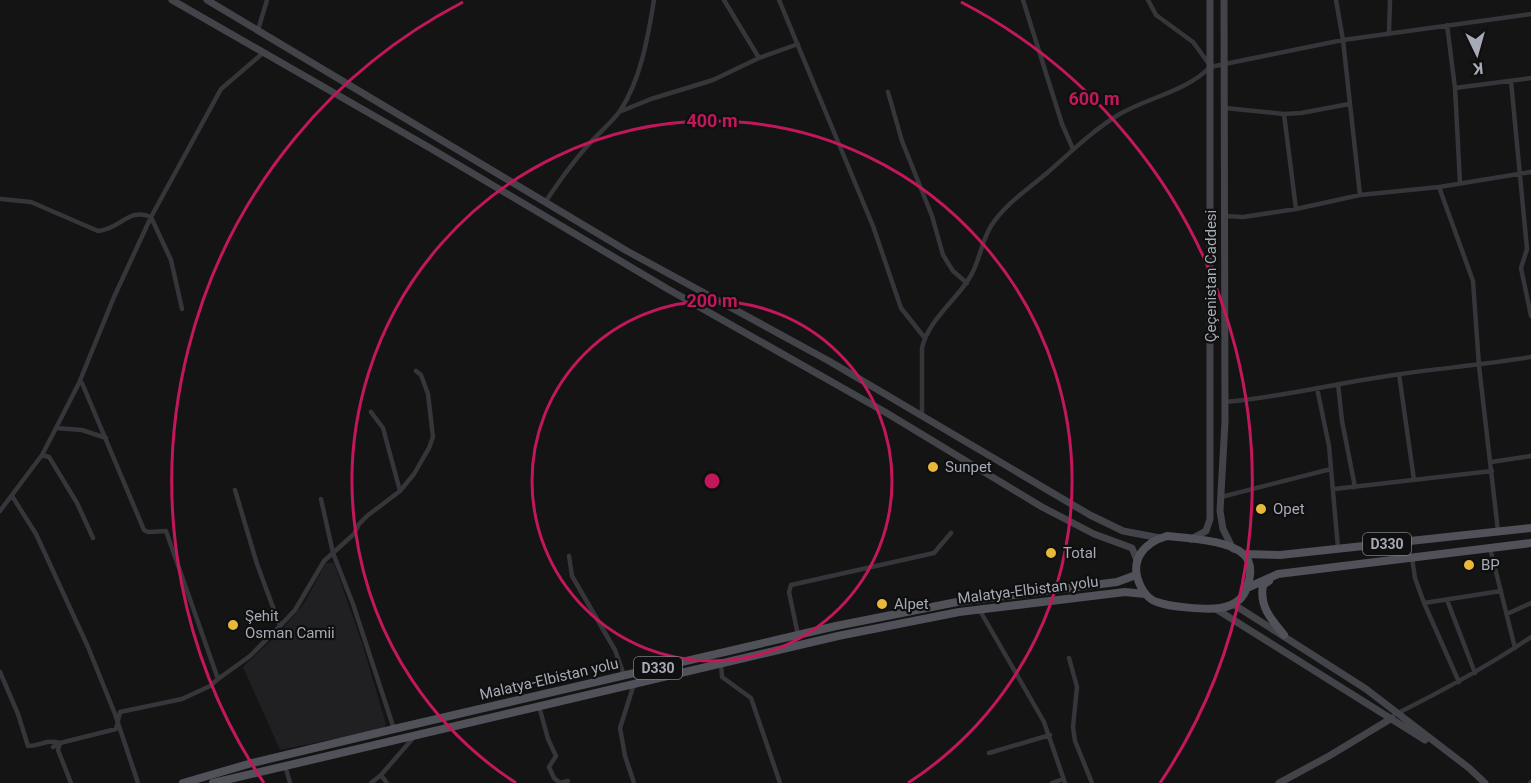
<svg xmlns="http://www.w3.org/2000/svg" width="1531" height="783" font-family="Roboto,sans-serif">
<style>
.built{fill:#202022}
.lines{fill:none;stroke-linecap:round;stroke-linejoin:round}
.street{stroke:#35353a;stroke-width:4.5}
.secondary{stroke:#43444a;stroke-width:7}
.primary{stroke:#515259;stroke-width:8}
.ring{fill:none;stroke:#c2185b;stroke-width:3}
.poi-dot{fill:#e9b839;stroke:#0f0f10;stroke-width:2}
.labels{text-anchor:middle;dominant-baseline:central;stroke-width:4.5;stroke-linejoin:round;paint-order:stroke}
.shield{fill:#0f0f10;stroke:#797c84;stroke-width:1.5}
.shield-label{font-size:14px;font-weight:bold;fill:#a6aab5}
.street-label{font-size:15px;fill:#a6aab5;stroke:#0f0f10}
.poi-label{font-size:15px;fill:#a6aab5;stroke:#0f0f10;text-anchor:start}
.centre{fill:#c2185b;stroke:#0f0f10;stroke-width:3}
.ring-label{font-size:18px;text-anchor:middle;font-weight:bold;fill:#c2185b;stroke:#0f0f10;stroke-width:4.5;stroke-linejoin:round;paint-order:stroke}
</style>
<rect width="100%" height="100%" fill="#141415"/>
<path class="built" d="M326,563H334L362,643L386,724L383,729L280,750L243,667L281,631L305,602Z"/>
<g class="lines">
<path class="street" d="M724,0L759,58
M779,0L873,226L901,308L924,337
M1023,0L1062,124L1073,149
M1148,0L1156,15L1193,42L1209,64
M1336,0L1343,40L1360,195
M1447,25L1455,88L1460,183
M258,30L267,0
M1389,34L1390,0
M1511,81L1527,249L1521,268L1531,316
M1455,88L1531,78
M888,92L902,141L932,216L943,255L953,271L967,283
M1225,108L1284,114L1301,113L1349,104
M619,112L651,99L713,80L759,58L798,44
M1284,114L1296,209
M1439,187L1473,281L1479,366L1498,531
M1,199L31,202L98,231C121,229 128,207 151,217L171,260L182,309
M546,201C560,180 574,160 591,142C600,132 612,122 620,111C641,79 648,37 654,0
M1224,216L1243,217L1296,209L1360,195L1439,187L1531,172
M1399,374L1414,480
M79,383H82L144,530L148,532L166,531L218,679L250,656L280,626L295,610L324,561L354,534L359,524L367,516L400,491L414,474L429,448L433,437L428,394L421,375L416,371
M1338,384L1342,421L1355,487
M1317,388L1329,446L1338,548
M1225,402C1282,397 1337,383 1394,375C1439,368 1485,365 1531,357
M371,412L383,428L400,491
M922,416V348C929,319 955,302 970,277C980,261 981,242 991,226C1005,204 1027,190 1047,173C1070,153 1092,131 1118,115C1148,97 1186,92 1210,67L1343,40L1531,14
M56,428L82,430L106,438
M42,455L49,457L54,465L77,503L93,538
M1491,462L1531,456
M1334,489L1492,471
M235,490L257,564L280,626
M12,496L36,534L88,647L115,714L138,783
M1221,497L1331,469
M321,499L333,553L353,604L394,729
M0,511L42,455L56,428L79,383L114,297L151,217L221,89L263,53
M1490,548L1515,648
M569,556L572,576L615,650L624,675
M1412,558L1415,578L1424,603L1501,591
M1447,600L1475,673
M1424,603L1459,682
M979,609L1044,722L1065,783
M1507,614L1531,603
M798,635L789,592L791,585L934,553L951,533
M1069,658L1077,687L1073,727L1075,741L1092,783
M721,664L722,677L751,698L780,783
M0,672L18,714L28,746C42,746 45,739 60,743L58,750L71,783
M539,706L548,739L556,756L549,767L554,778L560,783L568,781
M1398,713C1444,690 1488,666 1531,637
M53,747L60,743L116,729L120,712L182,699L210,686L218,679
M989,753L1050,735
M285,765L290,783
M381,775L387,783
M371,783L381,775L414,737
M634,783L625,756L620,728L634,684
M1052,783L1063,779
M1530,783L1531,782"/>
<path class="secondary" d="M172,0L430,148L666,288L885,412L1042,507L1094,534L1132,548L1137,560
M207,0L627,251L829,361L1090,515L1123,531L1160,538
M1224,0L1225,422L1220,511L1223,529L1233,549
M1191,539L1206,531L1210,519V0
M1233,604L1366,689L1469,768L1485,783
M1216,609L1425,740
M1279,783L1329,756L1392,718"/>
<path class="primary" d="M1167,536C1187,538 1238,540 1248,560C1252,569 1250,579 1247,587C1243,600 1234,606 1220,608C1207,610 1169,607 1157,602C1150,600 1144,593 1141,587C1128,561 1143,543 1167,536Z
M1243,554L1280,555L1531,528
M1269,581L1263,585C1259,607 1272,620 1284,635
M1247,588L1278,574L1531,543
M183,783L252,763L394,729L836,626L957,602L1117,582L1136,575
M213,783L838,636L959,612L1125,592L1145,594"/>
</g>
<g class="ring">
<circle cx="712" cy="481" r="180"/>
<path d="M516 783A360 360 0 1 1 908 783"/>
<path d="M264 783A540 540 0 0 1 463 2M961 2A540 540 0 0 1 1160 783"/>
</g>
<g class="poi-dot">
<circle cx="933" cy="467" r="6"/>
<circle cx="1261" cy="509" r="6"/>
<circle cx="1051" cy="553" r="6"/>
<circle cx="1469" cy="565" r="6"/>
<circle cx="882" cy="604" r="6"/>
<circle cx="233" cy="625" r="6"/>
</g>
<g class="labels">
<g class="shield">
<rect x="1363" y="533" width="48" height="22" rx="4.5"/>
<rect x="634" y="657" width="48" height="22" rx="4.5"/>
</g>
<g class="shield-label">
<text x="1387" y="544">D330</text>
<text x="658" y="668">D330</text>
</g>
<g class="street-label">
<text transform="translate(1211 276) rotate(-90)">Çeçenistan Caddesi</text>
<text transform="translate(1028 590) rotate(-7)">Malatya-Elbistan yolu</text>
<text transform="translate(549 679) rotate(-13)">Malatya-Elbistan yolu</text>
</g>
<g class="poi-label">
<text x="945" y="467">Sunpet</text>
<text x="1273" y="509">Opet</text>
<text x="1063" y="553">Total</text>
<text x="1481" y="565">BP</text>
<text x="894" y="604">Alpet</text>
<text x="245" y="616">Şehit<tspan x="245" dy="17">Osman Camii</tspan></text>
</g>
</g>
<circle cx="712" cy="481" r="9" class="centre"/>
<g class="ring-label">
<text x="1094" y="105">600 m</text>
<text x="712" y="127">400 m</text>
<text x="712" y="307">200 m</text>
</g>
<g transform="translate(1477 54) rotate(175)" stroke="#0f0f10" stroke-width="4.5" paint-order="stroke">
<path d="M0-4.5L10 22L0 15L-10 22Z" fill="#a6aab5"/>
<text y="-9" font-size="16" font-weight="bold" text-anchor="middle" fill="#a6aab5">K</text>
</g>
</svg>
